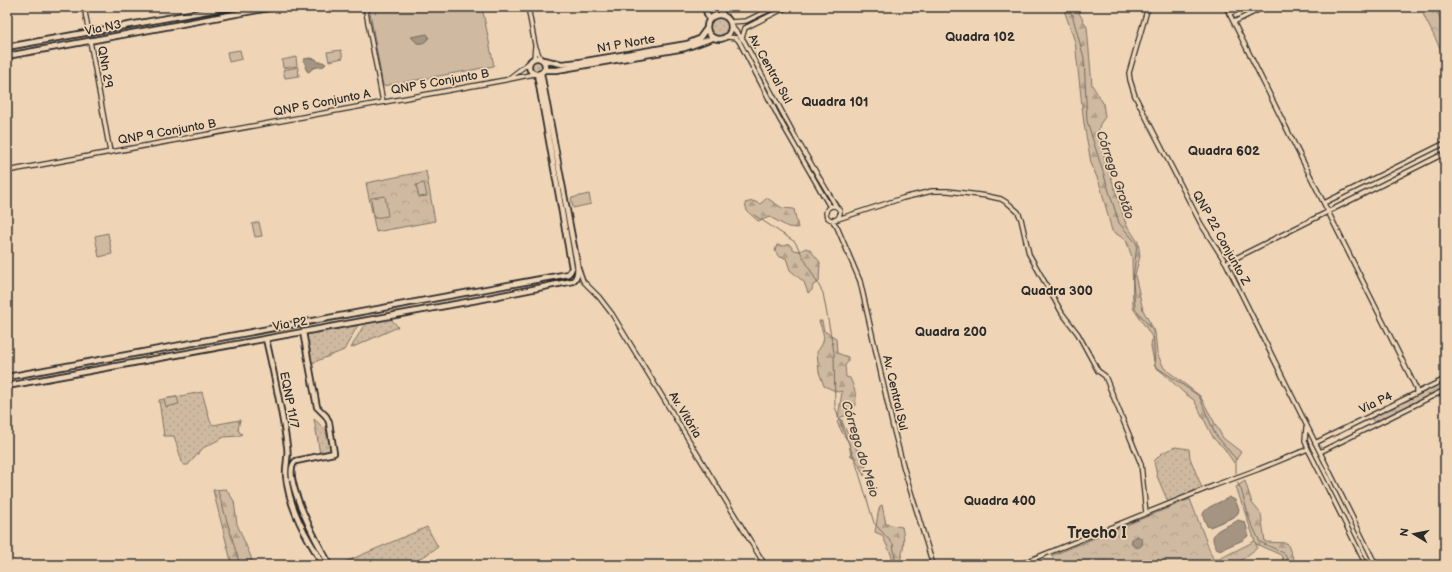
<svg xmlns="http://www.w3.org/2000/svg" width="1452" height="572" font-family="'Balsamiq Sans',sans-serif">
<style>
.grass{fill:url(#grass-dots);stroke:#7d7266}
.forest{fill:url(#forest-firs);stroke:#7d7266}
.park{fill:url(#park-crowns);stroke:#7d7266}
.pitch{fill:#cfb9a0;stroke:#7d7266}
.water{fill:#a49481;stroke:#746a5f}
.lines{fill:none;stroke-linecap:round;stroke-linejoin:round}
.stream{stroke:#746a5f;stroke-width:1}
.minor-casing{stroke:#2b2b2b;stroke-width:6}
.major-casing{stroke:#2b2b2b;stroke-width:8}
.minor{stroke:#efd5b6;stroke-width:3.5}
.major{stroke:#efd5b6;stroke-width:4.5}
.labels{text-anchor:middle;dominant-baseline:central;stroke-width:3.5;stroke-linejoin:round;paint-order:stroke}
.street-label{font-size:12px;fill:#2b2b2b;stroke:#efd5b6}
.neighbourhood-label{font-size:13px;font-weight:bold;fill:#2b2b2b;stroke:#efd5b6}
.water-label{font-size:13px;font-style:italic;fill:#494540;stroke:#efd5b6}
.district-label{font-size:16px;font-weight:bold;fill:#2b2b2b;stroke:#efd5b6}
</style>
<defs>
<pattern id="grass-dots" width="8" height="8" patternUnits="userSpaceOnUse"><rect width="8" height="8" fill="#cfb9a0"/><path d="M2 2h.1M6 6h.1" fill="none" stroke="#b29f8a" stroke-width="1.8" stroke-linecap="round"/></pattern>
<pattern id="forest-firs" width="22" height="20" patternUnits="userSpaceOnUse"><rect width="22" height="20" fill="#cfb9a0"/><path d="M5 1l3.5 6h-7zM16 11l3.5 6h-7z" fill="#b29f8a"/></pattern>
<pattern id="park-crowns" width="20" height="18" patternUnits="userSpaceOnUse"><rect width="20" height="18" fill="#cfb9a0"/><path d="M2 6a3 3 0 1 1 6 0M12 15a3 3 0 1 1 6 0" fill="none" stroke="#b29f8a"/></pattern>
</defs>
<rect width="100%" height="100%" fill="#efd5b6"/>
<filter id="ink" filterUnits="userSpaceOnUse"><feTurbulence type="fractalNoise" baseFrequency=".025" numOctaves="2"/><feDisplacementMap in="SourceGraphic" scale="8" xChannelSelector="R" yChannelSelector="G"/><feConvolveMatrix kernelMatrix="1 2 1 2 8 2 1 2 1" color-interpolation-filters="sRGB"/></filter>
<g filter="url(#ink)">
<path class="grass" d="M708 27a11 11 0 1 1 22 0a11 11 0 1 1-22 0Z
M530 66a7 7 0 1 1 14 0a7 7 0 1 1-14 0Z
M390,318L398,327L351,348L365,323Z
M358,325L344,350L312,363L310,362L307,334Z
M202,392L210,421L213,425L240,420L238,429L240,433L242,434L239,436L224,437L203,448L188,465H183L174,436H164L159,400Z
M314,419L328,432H326C327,439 333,445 330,452L320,454Z
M1175,447L1189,449L1190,458L1202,488L1168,502L1157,476L1154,461L1162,453Z
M290,449L292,461L289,468V474L293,492L300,513L299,515L293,500L287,479Z
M427,527L438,547L411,565H338Z"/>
<path class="forest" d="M1063,7H1081L1079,13L1087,27L1092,85L1103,103L1105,117L1100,124L1098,132L1101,146L1126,224L1138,242L1140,256L1135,275L1143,310L1155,332L1157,353L1164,368L1200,396L1223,438L1241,452L1234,463L1224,448L1214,439L1194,400L1184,393L1162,372L1155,367L1151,346L1152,337L1133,308L1132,257L1126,240L1112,231L1100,185L1091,163L1084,124L1075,42Z
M767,198L782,208L794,209L798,228L788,227L770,217L758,221L747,211L745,203L753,201L760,204Z
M789,244L794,250L800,251L806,248L810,250L820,262L819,282L813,285L812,290L808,293L804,282L790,270L786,258L779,257L775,251L777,245L784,246Z
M819,321H822L824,331L836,338L837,353L848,357V362L845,365L846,377L850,378C856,392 859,401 851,414L838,418L842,391L838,392L824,386L819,372L817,352C827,339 824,336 819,321Z
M840,419L842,420C844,431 854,439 857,451L859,449C865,458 868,466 864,476L855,457L851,456L849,443L842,432L837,422Z
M1245,481L1252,503L1261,514L1265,542L1287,543L1296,565H1285L1281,555L1256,544L1236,487Z
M226,489L234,501L237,524L251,557L252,565H232L213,490Z
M882,505L886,524L902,527C905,539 904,549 900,561L903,565H895L890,552L882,535L875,532C877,523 877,515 880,506Z"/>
<path class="park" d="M1435,8L1445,26V58L1423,14Z
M426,171L435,221L376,232L366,183Z
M1445,381V387L1375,422L1372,420V418Z
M1190,499L1213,559H1219L1255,541L1257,548L1235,565H1059L1051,556Z"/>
<path class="pitch" d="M369,7H482L494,66L383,86Z
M240,50L242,59L229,62L227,52Z
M341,50L343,58L329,61L327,52Z
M296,57L297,66L283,68L282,60Z
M298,67L299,76L285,78L283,70Z
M424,183L427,196L419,197L416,185Z
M589,194L591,204L573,208L571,198Z
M385,196L388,216L374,218L371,198Z
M259,222L262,236L255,237L252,224Z
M108,233L112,254L99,257L95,236Z
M177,397L179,404L166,407L164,399Z"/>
<path class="water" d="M427,34L429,37C426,42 423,44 417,43L411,37Z
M310,58L316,59L318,62H323L326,64L324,66L313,68L309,72L307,71L305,67L306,64L303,61L304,59Z
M1229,497L1235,500L1239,509L1238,513L1234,517L1210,527L1207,526C1206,523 1203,519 1203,516C1202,507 1223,502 1229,497Z
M1238,520L1245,522L1248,532V536L1243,540L1220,550L1216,548C1215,546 1213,542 1213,539C1212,529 1232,525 1238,520Z
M1131.5 542a5.5 5.5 0 1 1 11 0a5.5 5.5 0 1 1-11 0Z"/>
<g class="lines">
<path class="stream" d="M1070,7L1084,58L1087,121L1119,223L1137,244L1133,280L1135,308L1153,331L1155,366L1199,396L1215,434L1236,459V473
M754,215L795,242L823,293L834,352L835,407L856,463L874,523L893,544L896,565
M1237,482L1241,489L1250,521L1260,542L1284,553L1290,565
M218,491L240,565"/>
<g class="minor-casing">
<path id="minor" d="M84,7L89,33
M365,7L383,102
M528,7L535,45L540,58
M1148,7L1129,73L1130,80L1135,96L1201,224L1226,263L1376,565
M1226,7L1416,388V393
M1229,14L1243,7
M730,22L746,21L775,7
M1234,22L1264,7
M732,27L744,41L797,140L836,206
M728,37L736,38L739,41L780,120L830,207
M742,38L745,28L787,7
M90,41L110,152
M534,58L535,46
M508,79L530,62
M7,171L505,80L534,74
M1324,203L1445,143
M826 213a7 7 0 1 1 14 0a7 7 0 1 1-14 0Z
M838,219L903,198L932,191H948L987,196L1001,199L1009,204L1018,212L1021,219L1029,254L1062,313L1078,334L1098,371L1105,376L1107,381L1141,464L1146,513
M832,220L837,227L860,281L893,427L904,469L933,565
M1226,263L1445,153
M578,267L583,281L599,297L612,314L765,565
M1306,428L1305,441L1308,449L1366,565
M1315,443L1445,379
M1320,452L1445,390
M1018,565L1213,486L1259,469L1308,449"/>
</g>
<g class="major-casing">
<path id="major" d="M705,7L709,20
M719,7L723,15
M707 27a12 12 0 1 1 24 0a12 12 0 1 1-24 0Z
M7,47L229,7
M7,56L274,7
M529 66a8 8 0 1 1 16 0a8 8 0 1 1-16 0Z
M543,60L562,64L580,62L687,44L699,39L707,28
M544,70H557L685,48L713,38
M303,332L317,407L326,416L329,422L334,453L296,461C278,473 321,550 330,565
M266,339C274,374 282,410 287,446C289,456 285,466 286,476C289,508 307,539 324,565
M7,377L568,274L570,272L572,268L537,74
M7,386L483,299L573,281C578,277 578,269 577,263L541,73"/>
</g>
<use href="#minor" class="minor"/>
<use href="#major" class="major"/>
</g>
</g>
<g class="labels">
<g class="street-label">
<text transform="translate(103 28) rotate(-11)">Via N3</text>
<text transform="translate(626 44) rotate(-10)">N1 P Norte</text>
<text transform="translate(105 67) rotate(80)">QNn 29</text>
<text transform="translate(770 69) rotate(61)">Av. Central Sul</text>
<text transform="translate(440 82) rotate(-10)">QNP 5 Conjunto B</text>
<text transform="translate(322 103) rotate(-11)">QNP 5 Conjunto A</text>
<text transform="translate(167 132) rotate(-10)">QNP 9 Conjunto B</text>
<text transform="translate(1221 238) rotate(61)">QNP 22 Conjunto Z</text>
<text transform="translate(290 324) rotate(-10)">Via P2</text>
<text transform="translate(895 393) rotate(77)">Av. Central Sul</text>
<text transform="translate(289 400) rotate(79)">EQNP 11/7</text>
<text transform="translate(1376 403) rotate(-26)">Via P4</text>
<text transform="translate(685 415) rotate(59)">Av. Vitória</text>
</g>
<g class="neighbourhood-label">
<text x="980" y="37">Quadra 102</text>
<text x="835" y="102">Quadra 101</text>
<text x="1224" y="151">Quadra 602</text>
<text x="1057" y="291">Quadra 300</text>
<text x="951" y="332">Quadra 200</text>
<text x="1000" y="501">Quadra 400</text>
</g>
<g class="water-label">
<text transform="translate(1115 175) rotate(71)">Córrego Grotão</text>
<text transform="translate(860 449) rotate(73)">Córrego do Meio</text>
</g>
<g class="district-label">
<text x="1097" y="533">Trecho I</text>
</g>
</g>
<rect width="1452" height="572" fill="none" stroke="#efd5b6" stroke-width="24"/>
<rect x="12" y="12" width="1428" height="548" fill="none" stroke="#2b2b2b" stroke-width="1.5" filter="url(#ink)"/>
<g transform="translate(1414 534) rotate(280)" stroke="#efd5b6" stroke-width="3" paint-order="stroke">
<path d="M0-3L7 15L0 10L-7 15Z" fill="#2b2b2b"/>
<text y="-6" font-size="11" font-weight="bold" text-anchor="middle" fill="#2b2b2b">N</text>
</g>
</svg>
